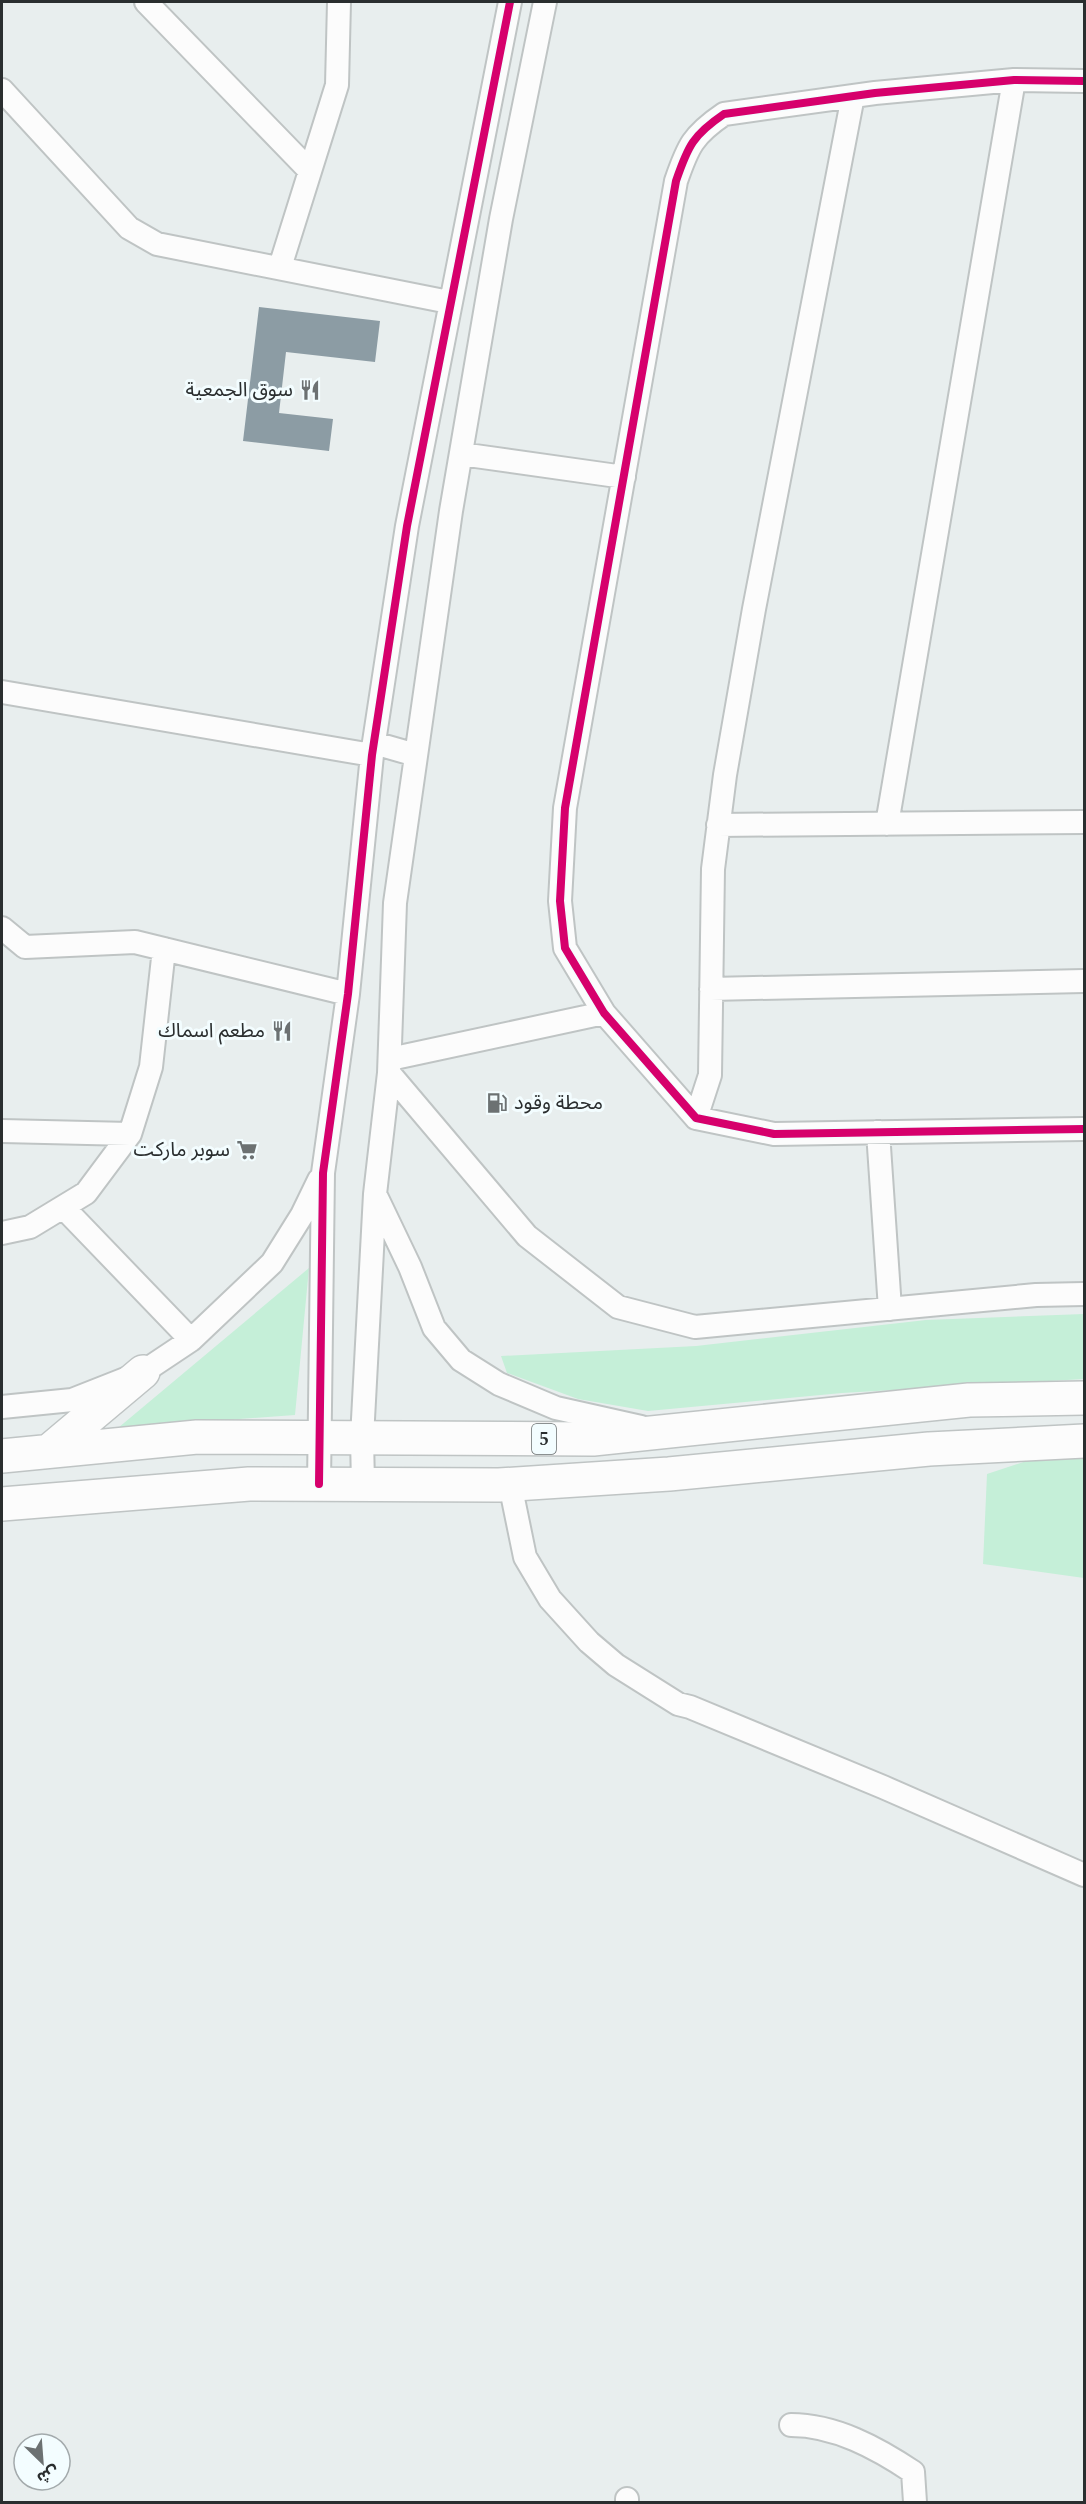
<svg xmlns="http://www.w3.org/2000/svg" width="1086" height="2504" font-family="Spectral,'Noto Sans Arabic',serif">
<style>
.green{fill:#c5efd8}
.building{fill:#8c9ca4}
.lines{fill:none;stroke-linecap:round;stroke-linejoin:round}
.minor-casing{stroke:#bfc4c4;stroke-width:26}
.highway-casing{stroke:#bfc4c4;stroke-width:36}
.minor{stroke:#fcfcfc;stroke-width:22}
.highway{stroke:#fcfcfc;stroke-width:33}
.cycleway-casing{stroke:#f3fdff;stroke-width:11}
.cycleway{stroke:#d6006c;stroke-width:8}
.labels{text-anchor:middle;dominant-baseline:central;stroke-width:6;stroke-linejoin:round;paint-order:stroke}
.shield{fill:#f3fdff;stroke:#666c6d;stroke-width:1.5}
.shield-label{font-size:18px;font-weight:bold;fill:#2a2e2f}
.poi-label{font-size:20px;fill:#2a2e2f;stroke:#f3fdff;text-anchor:end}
</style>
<rect width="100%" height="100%" fill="#e8eeee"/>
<path class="green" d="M309,1268L295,1415L118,1428Z
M1084,1314V1379L842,1393L648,1411L578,1399L507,1373L501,1356L696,1346L926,1320Z
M1039,1457L1084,1459V1578L983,1564L987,1474Z"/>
<path class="building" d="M259,307L380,321L375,362L286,352L279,413L333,419L329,451L243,441Z"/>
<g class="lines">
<g class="minor-casing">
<path id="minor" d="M146,2L310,171
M1084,81L1014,80L875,93L724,114C693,135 688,146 676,181L565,808L560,901L565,948L604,1013L696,1118L774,1134L1084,1129
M2,90L129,228L157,244L449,302
M280,267L337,85L339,2
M461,454L624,477
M2,692L372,755
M374,743L416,755
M887,824L1014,80
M718,825L1084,822
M2,928L25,947L135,942L348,994
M711,989L1084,981
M390,1059L604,1013
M389,1073L527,1236L618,1307L695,1327L1036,1295L1084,1294
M696,1118L710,1075L713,869L725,775L754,609L853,96
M2,1131L130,1134
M878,1132L890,1309
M377,1198L410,1267L434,1328L461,1360L499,1384L556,1408L641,1427
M63,1207L191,1340
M2,1233L30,1227L86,1193L130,1134L151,1067L164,949
M2,1407L72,1400L143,1372L191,1340L272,1263L302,1215L319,1180
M319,1484L323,1173L348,994L372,755L407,526L510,2
M363,1484L362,1438L375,1194L389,1073L395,903L451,511L501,219L545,2
M510,1484L525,1557L550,1599L589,1642L616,1665L678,1704L690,1707L883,1787L1084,1875
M791,2425C835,2425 877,2448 913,2472L915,2502
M627,2499V2502"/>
</g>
<g class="highway-casing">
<path id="highway" d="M49,1451L143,1372
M2,1456L197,1437L593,1439L969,1400L1084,1398
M2,1504L249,1484L499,1485L669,1474L929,1449L1084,1441"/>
</g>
<use href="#minor" class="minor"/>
<use href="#highway" class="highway"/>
<g class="cycleway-casing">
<path id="cycleway" d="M1084,81L1014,80L875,93L724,114C693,135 688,146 676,181L565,808L560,901L565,948L604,1013L696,1118L774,1134L1084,1129
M319,1484L323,1173L348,994L372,755L407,526L510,2"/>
</g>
<use href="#cycleway" class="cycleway"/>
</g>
<defs>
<g id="restaurant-bare" transform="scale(1.62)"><path d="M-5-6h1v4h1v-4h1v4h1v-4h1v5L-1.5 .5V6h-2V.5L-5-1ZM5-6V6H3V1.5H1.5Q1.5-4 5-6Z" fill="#6c7172" stroke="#f3fdff" stroke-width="2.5" paint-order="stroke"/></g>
<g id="fuel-bare" transform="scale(1.62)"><path d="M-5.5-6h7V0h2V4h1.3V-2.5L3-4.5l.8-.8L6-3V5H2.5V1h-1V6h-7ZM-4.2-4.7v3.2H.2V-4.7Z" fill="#6c7172" stroke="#f3fdff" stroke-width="2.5" paint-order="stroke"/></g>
<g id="supermarket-bare" transform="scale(1.62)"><path d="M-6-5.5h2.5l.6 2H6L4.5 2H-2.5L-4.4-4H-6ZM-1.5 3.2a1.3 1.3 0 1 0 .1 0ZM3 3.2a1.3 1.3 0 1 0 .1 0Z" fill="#6c7172" stroke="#f3fdff" stroke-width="2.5" paint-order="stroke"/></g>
</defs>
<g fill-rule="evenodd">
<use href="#restaurant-bare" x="310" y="390"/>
<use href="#restaurant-bare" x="282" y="1031"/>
<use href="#fuel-bare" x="497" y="1103"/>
<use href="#supermarket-bare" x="247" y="1150"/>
</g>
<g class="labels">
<rect class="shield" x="532" y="1424" width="24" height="30" rx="4.5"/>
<g class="shield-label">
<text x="544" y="1439">5</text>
</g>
<g class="poi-label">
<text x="293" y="390">سوق الجمعية</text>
<text x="265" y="1031">مطعم اسماك</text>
<text x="514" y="1103" text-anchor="start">محطة وقود</text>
<text x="230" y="1150">سوبر ماركت</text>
</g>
</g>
<rect width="1086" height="2504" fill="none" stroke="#2a2e2f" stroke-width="6"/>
<g transform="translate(42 2462) rotate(155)"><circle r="28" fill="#f3fdff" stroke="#a3aaac" stroke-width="1.5"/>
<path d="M0-4.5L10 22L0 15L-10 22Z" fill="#6c7172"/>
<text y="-9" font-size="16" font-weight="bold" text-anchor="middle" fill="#2a2e2f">ش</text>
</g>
</svg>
